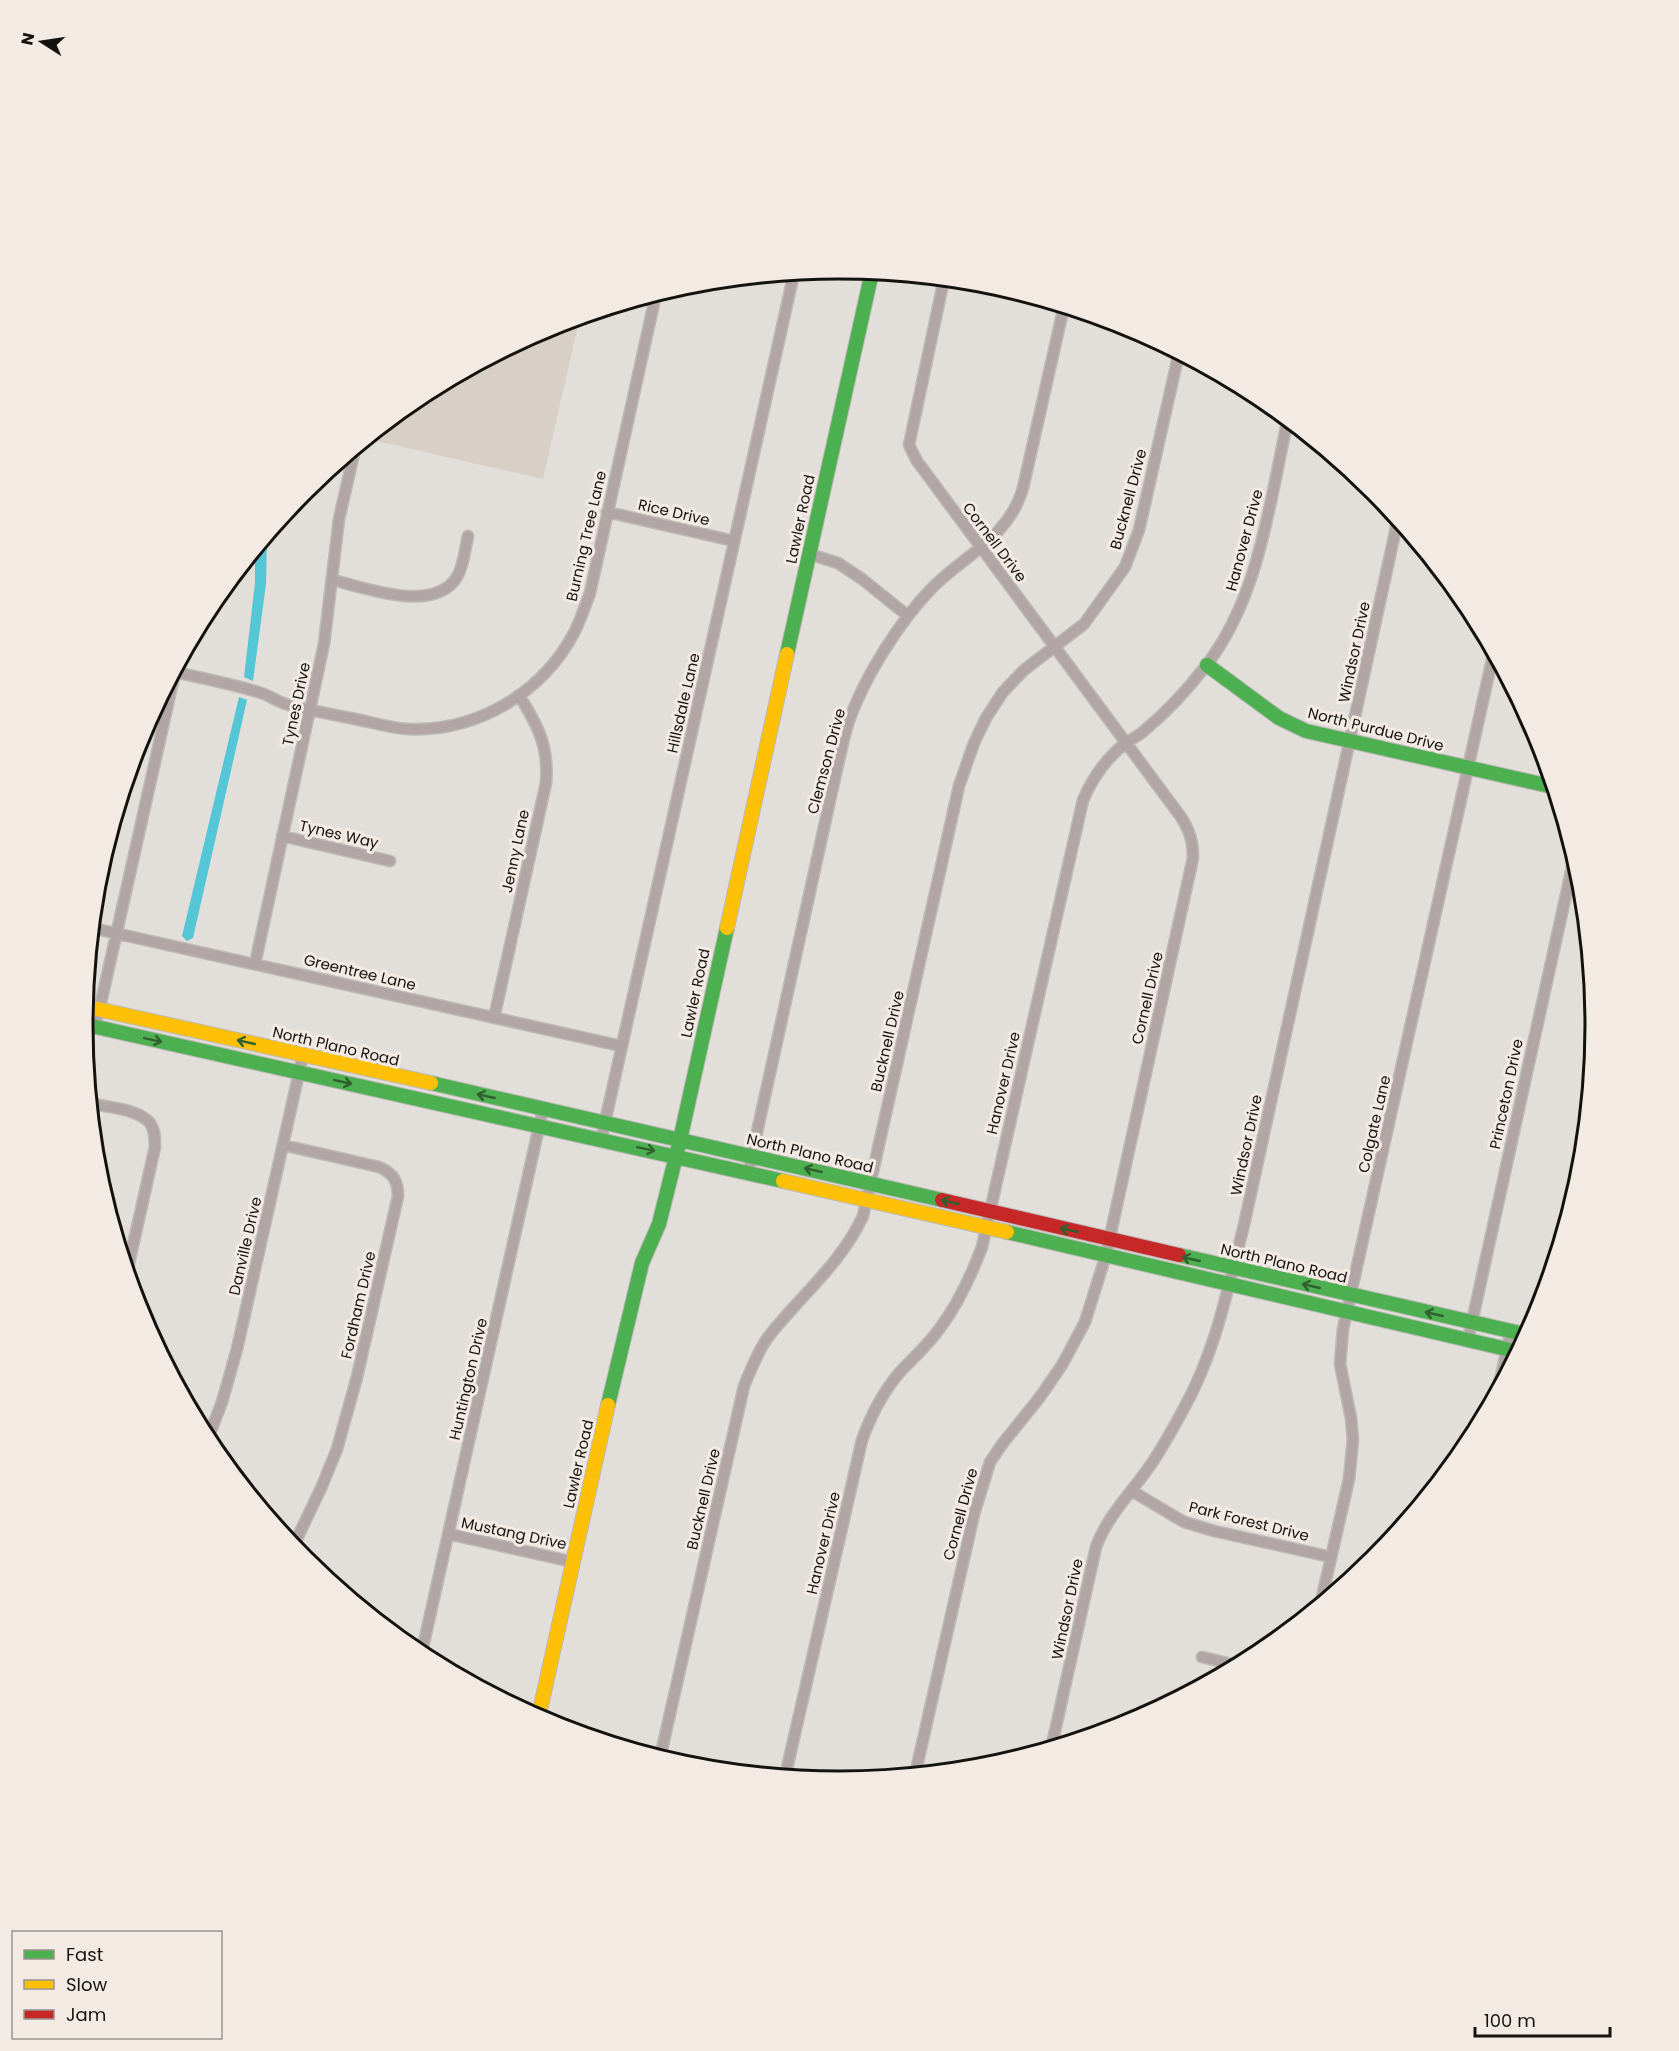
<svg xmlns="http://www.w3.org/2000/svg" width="1679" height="2051" font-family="Poppins,sans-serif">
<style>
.built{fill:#d8cfc6}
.water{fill:#54c6d5}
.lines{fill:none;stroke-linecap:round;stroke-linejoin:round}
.street-casing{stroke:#bcb9b6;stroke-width:13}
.fast-casing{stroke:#bcb9b6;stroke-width:16}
.slow-casing{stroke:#bcb9b6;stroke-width:16}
.jam-casing{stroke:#bcb9b6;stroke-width:16}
.street{stroke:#b2a5a5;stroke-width:10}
.fast{stroke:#4caf50;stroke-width:14}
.slow{stroke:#ffc107;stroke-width:14}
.jam{stroke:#c62828;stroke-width:14}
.oneway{stroke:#306030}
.labels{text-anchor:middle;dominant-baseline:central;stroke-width:6;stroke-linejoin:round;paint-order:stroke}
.street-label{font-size:15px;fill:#14120f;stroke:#f3ebe3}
.rim{fill:none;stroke:#14120f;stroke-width:3}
</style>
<rect width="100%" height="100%" fill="#e2deda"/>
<path class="built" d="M580,317L543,479L368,439L419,396L550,326Z
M1586,1108L1588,1109L1582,1174L1547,1289Z"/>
<path class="water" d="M267,536L266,584L253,681L244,677L255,583V550Z
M239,697L247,700L193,938L187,941L182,936Z"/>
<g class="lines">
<g class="street-casing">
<path id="street" d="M607,512L734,541
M809,554L838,563L862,579L908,616
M333,580C366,588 434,614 457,577C464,565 465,549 468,536
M174,672C202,678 231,684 258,692C267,694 275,700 283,703C304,710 328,713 350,718C368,721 389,728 408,729C477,732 543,693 575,631C581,619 585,606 590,593L656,294
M282,836L390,861
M92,928L621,1046
M255,964L324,644L339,519L355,449
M98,1016L176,668
M494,1018L546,783C549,746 538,726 519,695
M90,1103C108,1108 137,1108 150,1123C155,1130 155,1139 155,1147L127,1272
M601,1140L794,273
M283,1145L379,1167C393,1173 398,1181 398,1196L357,1377L337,1449L322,1486L293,1547
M748,1173L836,773C840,757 843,740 848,724C863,679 899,622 932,588C966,554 1009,537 1023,488L1064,306
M1468,1340L1575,854
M1497,1394L1511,1331
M207,1441L222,1402L237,1349L303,1055
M1132,1491L1184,1522L1214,1531L1331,1557
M449,1534L573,1562
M1320,1606L1349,1479L1353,1440L1351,1418L1340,1364L1343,1329L1494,651
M421,1656L543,1109
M1202,1657L1240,1666
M1051,1749L1096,1547C1108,1514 1135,1489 1154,1460C1165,1443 1175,1425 1184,1408C1216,1351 1228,1287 1244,1225L1398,519
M660,1758L744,1386C751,1370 758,1350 769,1336C801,1295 841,1264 863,1216L959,786L974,743L986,718L1003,692L1024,670L1084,624L1125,567L1139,530L1179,353
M915,1775L974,1514L990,1462L1003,1443L1040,1397L1062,1365L1085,1322L1106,1255L1193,858C1193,842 1190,831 1181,817L917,461L909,445L944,279
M785,1777L862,1440C871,1415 882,1393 900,1372C913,1358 929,1344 940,1328C959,1303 971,1276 982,1247L1083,800C1093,777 1107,757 1127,742C1133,738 1140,735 1145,730C1168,711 1187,690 1205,667C1260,597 1269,503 1288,419"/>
</g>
<g class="fast-casing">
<path id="fast" d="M787,654L872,272
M1207,665L1279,718L1306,731L1554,787
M83,1024L783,1181
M431,1083L942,1200
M1007,1232L1519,1352
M1179,1255L1528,1335
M608,1405L642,1263L659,1224L680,1140L727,928"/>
</g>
<g class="slow-casing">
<path id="slow" d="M727,928L787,654
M84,1006L431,1083
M783,1181L1007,1232
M538,1719L608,1405"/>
</g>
<g class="jam-casing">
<path id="jam" d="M942,1200L1179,1255"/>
</g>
<use href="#street" class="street"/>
<use href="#fast" class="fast"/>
<use href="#slow" class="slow"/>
<use href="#jam" class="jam"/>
</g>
<defs><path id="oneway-shaft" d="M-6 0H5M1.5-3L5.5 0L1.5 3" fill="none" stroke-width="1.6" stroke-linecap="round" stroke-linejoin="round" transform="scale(1.5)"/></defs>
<g class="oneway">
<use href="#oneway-shaft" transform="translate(153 1040) rotate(12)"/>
<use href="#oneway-shaft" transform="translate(246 1042) rotate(-167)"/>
<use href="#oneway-shaft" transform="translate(343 1082) rotate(13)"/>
<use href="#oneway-shaft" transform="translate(486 1096) rotate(-167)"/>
<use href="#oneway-shaft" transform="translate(646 1149) rotate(12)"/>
<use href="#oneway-shaft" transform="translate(813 1170) rotate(-167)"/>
<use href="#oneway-shaft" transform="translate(950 1202) rotate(-167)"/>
<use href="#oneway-shaft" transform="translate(1069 1230) rotate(-167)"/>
<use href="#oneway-shaft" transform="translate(1191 1259) rotate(-167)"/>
<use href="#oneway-shaft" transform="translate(1311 1286) rotate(-167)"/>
<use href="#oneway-shaft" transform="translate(1434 1314) rotate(-167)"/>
</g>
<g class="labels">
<g class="street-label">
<text transform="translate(1128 499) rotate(-75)">Bucknell Drive</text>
<text transform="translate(674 512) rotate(13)">Rice Drive</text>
<text transform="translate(800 519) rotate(-78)">Lawler Road</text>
<text transform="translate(586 536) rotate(-77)">Burning Tree Lane</text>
<text transform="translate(1244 540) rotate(-75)">Hanover Drive</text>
<text transform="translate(995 542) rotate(53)">Cornell Drive</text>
<text transform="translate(1354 652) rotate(-78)">Windsor Drive</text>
<text transform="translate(683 703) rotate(-77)">Hillsdale Lane</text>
<text transform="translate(296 704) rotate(-78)">Tynes Drive</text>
<text transform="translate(1376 729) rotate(14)">North Purdue Drive</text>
<text transform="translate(826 761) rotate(-75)">Clemson Drive</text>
<text transform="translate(339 834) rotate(13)">Tynes Way</text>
<text transform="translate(515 851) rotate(-78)">Jenny Lane</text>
<text transform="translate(360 972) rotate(13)">Greentree Lane</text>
<text transform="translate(695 993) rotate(-78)">Lawler Road</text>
<text transform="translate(1147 998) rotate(-77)">Cornell Drive</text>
<text transform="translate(887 1041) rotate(-77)">Bucknell Drive</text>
<text transform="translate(336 1046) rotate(13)">North Plano Road</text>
<text transform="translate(1003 1083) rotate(-77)">Hanover Drive</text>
<text transform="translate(1506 1094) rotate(-78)">Princeton Drive</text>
<text transform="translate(1374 1124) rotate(-77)">Colgate Lane</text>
<text transform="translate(1246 1145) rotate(-78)">Windsor Drive</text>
<text transform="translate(810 1153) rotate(13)">North Plano Road</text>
<text transform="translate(245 1246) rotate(-77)">Danville Drive</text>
<text transform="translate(1284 1263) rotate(13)">North Plano Road</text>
<text transform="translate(358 1305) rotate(-77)">Fordham Drive</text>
<text transform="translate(468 1379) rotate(-77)">Huntington Drive</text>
<text transform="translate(578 1464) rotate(-77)">Lawler Road</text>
<text transform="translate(703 1499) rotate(-77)">Bucknell Drive</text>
<text transform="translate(960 1514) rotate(-75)">Cornell Drive</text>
<text transform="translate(1249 1521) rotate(14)">Park Forest Drive</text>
<text transform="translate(514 1533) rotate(12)">Mustang Drive</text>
<text transform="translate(823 1543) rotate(-77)">Hanover Drive</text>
<text transform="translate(1067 1609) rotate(-78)">Windsor Drive</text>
</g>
</g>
<path d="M0 0H1679V2051H0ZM93 1025a746 746 0 1 1 1492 0a746 746 0 1 1-1492 0Z" fill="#f3ebe3" fill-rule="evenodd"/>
<path class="rim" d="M93 1025a746 746 0 1 1 1492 0a746 746 0 1 1-1492 0Z"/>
<rect x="12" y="1931" width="210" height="108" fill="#f3ebe3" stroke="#9a948e" stroke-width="1.5"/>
<rect x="24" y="1950" width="30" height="9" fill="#4caf50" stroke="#9a948e" stroke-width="1.5"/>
<text x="66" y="1961" font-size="18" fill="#14120f">Fast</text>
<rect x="24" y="1980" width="30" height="9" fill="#ffc107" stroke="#9a948e" stroke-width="1.5"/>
<text x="66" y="1991" font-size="18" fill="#14120f">Slow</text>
<rect x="24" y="2010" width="30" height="9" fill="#c62828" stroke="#9a948e" stroke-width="1.5"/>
<text x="66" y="2021" font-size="18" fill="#14120f">Jam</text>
<g transform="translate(42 42) rotate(282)" stroke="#f3ebe3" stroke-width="4.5" paint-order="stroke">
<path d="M0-4.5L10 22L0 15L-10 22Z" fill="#14120f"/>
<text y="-9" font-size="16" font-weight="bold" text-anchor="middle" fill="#14120f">N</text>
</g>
<path d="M1475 2027v9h135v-9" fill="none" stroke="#14120f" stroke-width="3"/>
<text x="1484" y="2027" font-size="18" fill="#14120f" stroke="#f3ebe3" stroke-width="4.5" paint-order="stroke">100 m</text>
</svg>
